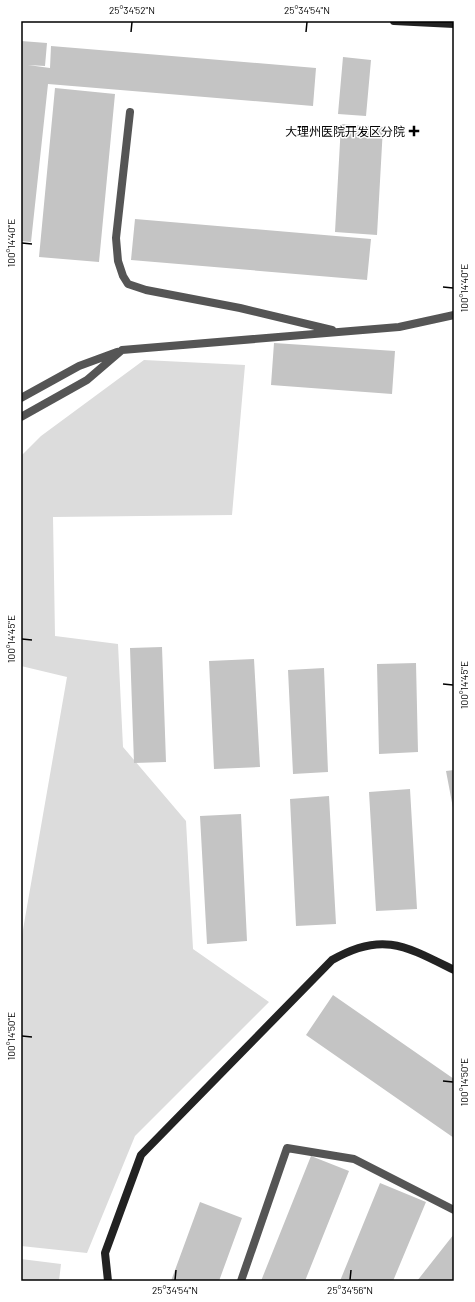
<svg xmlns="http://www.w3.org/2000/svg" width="475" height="1302" font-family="Barlow,'Noto Sans SC',sans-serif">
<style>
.green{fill:#dcdcdc}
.building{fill:#c4c4c4}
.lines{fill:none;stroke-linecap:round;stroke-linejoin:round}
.lane{stroke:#555;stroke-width:8}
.street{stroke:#555;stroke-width:8}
.secondary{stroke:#222;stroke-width:8}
.ticks{fill:none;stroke:#000;stroke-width:1.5}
.poi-dot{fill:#000;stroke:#fff;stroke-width:1.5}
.labels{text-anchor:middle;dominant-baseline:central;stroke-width:3;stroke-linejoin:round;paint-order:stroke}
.poi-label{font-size:12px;fill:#000;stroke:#fff;text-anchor:end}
.neatline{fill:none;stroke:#000;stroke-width:1.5}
.ticks-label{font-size:10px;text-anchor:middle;fill:#000}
</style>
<rect width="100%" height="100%" fill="#fff"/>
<path class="green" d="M144,360L245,365L232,515L53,517L55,636L118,644L123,747L186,821L193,949L269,1002L135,1136L87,1253L21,1246V941L67,677L21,666V456L41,436Z
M21,1259L61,1264L59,1281H21Z"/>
<path class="building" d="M21,41L47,43L45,66L28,65L50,68L51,46L316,68L313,106L48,84L31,242L21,241Z
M343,57L371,60L366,116L338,114Z
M55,88L115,94L99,262L39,257Z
M341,124L383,127L377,235L335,232Z
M135,219L371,239L367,280L131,260Z
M274,343L395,351L392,394L271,385Z
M162,647L166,762L134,763L130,648Z
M254,659L260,767L214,769L209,661Z
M416,663L418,752L379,754L377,664Z
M324,668L328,772L293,774L288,670Z
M454,770V808H453L446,771Z
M410,789L417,909L376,911L369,792Z
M329,796L336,924L296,926L290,799Z
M241,814L247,941L207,944L200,816Z
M333,995L454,1079V1138L306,1035Z
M311,1156L349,1171L305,1281H261Z
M380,1183L426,1202L393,1281H340Z
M200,1202L242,1218L219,1281H171Z
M454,1234V1281H417Z"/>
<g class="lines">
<path class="lane" d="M241,1281L287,1148L354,1159L454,1210"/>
<path class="street" d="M130,112L116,238L118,261L123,276L128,284L146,290L240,308L332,330
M21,398L79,366L117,352
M21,417L87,380L122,350L399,327L454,315"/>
<path class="secondary" d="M394,21L454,24
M108,1281L105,1253L141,1155L332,960C382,931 406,946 454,970"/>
</g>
<path class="ticks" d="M131,32L132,22M306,32L307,22M22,243L32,244M443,287L453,288M22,639L32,640M443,684L453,685M22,1036L32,1037M443,1081L453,1082M175,1280L176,1270M350,1280L351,1270"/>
<path class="poi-dot" d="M412 125h4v4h4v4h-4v4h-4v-4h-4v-4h4z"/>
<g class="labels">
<g class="poi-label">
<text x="405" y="131">大理州医院开发区分院</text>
</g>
</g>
<rect width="475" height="1302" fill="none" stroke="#ffffff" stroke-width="44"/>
<rect x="22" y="22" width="431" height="1258" class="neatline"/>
<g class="ticks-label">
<text x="132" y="14">25°34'52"N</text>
<text x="307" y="14">25°34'54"N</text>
<text transform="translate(11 243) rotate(-90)" y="4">100°14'40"E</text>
<text transform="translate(464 288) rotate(-90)" y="4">100°14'40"E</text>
<text transform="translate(11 639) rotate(-90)" y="4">100°14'45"E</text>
<text transform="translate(464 685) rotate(-90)" y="4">100°14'45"E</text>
<text transform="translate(11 1036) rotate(-90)" y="4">100°14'50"E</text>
<text transform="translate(464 1082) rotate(-90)" y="4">100°14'50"E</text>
<text x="175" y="1294">25°34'54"N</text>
<text x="350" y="1294">25°34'56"N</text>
</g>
</svg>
